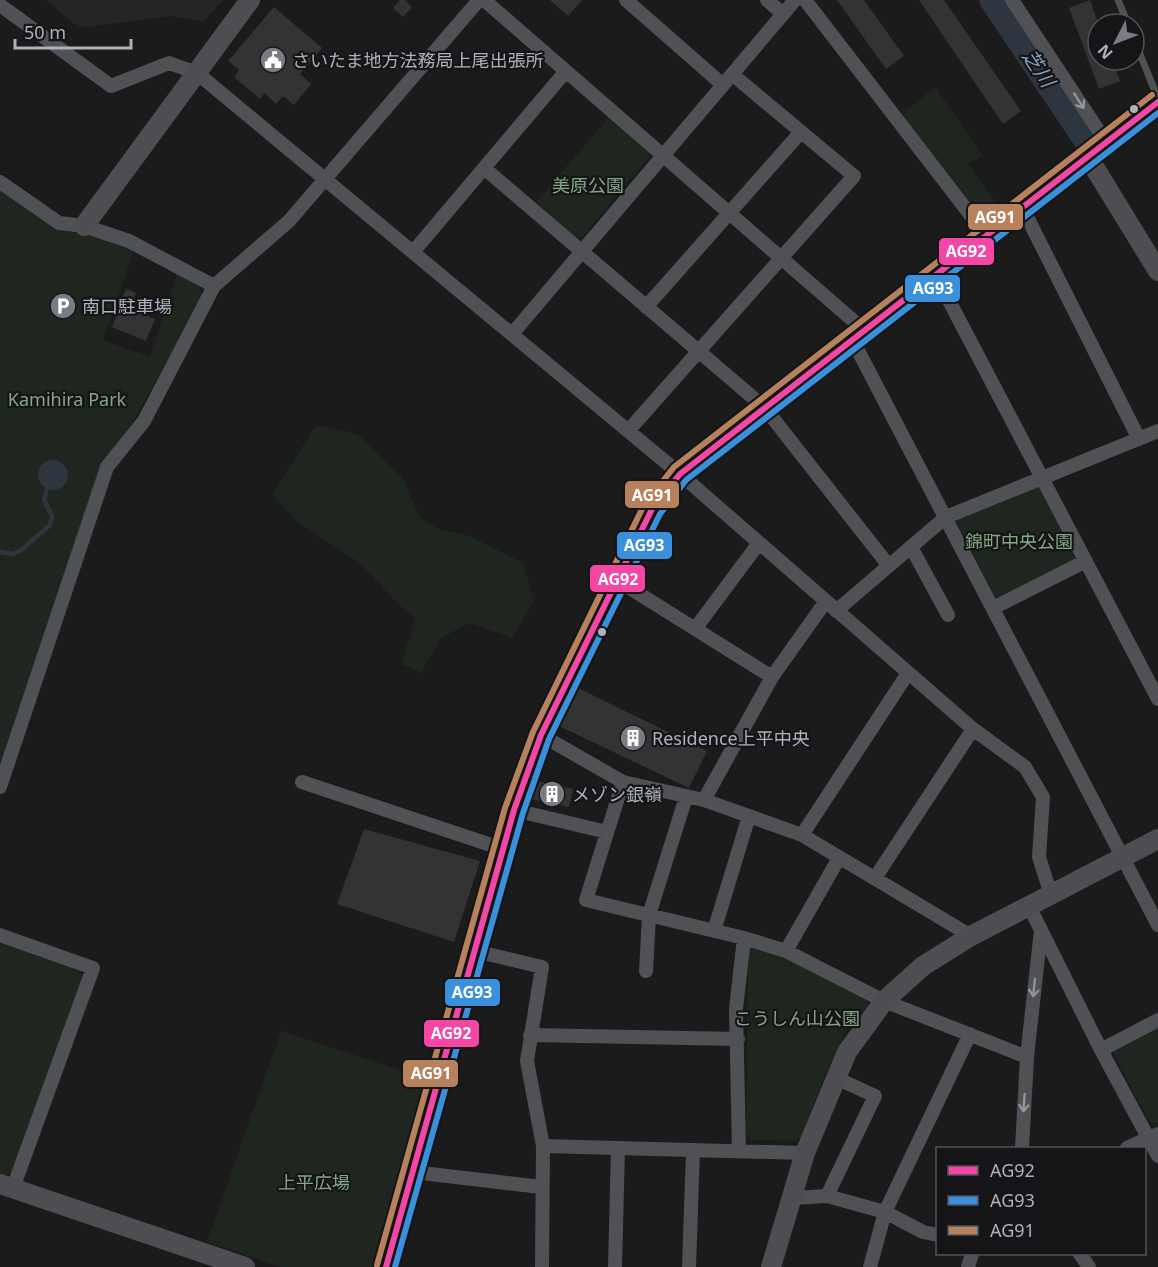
<svg xmlns="http://www.w3.org/2000/svg" width="1158" height="1267" font-family="'Noto Sans','Noto Sans JP',sans-serif">
<style>
.built{fill:#252528}
.green{fill:#1e261f}
.water{fill:#2d363e}
.lines{fill:none;stroke-linecap:round;stroke-linejoin:round}
.stream{stroke:#2d363e;stroke-width:4.5}
.river{stroke:#2d363e;stroke-width:27}
.building{fill:#333}
.lane{stroke:#4f5154;stroke-width:7}
.street{stroke:#4f5154;stroke-width:14}
.secondary{stroke:#4e4e52;stroke-width:20}
.bus-1-casing{stroke:#151517;stroke-width:10}
.bus-2-casing{stroke:#151517;stroke-width:10}
.bus-3-casing{stroke:#151517;stroke-width:10}
.bus-1{stroke:#f346a5;stroke-width:6}
.bus-2{stroke:#3a90db;stroke-width:6}
.bus-3{stroke:#b6815c;stroke-width:6}
.oneway{stroke:#90949d}
.bus-dot{fill:#acb1bc;stroke:#151517;stroke-width:2}
.labels{text-anchor:middle;dominant-baseline:central;stroke-width:4.5;stroke-linejoin:round;paint-order:stroke}
.poi-label{font-size:18px;fill:#acb1bc;stroke:#151517;text-anchor:start}
.park-label{font-size:18px;fill:#82a884;stroke:#151517}
.water-label{font-size:20px;font-style:italic;fill:#82a0b9;stroke:#151517}
.line-badge{stroke:#151517;stroke-width:2}
.badge-label{font-size:16px;text-anchor:middle;font-weight:bold;fill:#fff}
</style>
<rect width="100%" height="100%" fill="#1b1b1b"/>
<path class="built" d="M46,0H223L203,22L171,16L79,28Z"/>
<path class="green" d="M935,87L983,155L968,164L1003,212L990,221H985L901,115Z
M610,116L649,149L650,156L583,236L575,237L536,202Z
M0,189L56,229L90,236L134,250L103,340L150,357L177,274L199,285L202,294L180,338L123,439L24,696L0,766Z
M316,425L358,434L402,477L419,516L440,530L467,535L523,563L534,601L512,638L468,623L440,639L421,673L401,664L415,619L395,601L360,563L301,525L272,495Z
M1036,485L1043,489L1080,559L1003,599L995,597L957,523L958,516Z
M0,943L76,968L82,977L13,1171L3,1177L0,1175Z
M754,946L786,955L866,997L868,1005L846,1031L825,1075L801,1137L796,1141L751,1140L746,1135L748,951Z
M1158,1023V1124L1149,1121L1113,1053L1115,1046Z
M281,1031L429,1079L375,1267H281L207,1242Z"/>
<path class="water" d="M38 475a15 15 0 1 1 30 0a15 15 0 1 1-30 0Z"/>
<g class="lines">
<path class="stream" d="M0,552L12,554L20,551L50,525L52,516L44,500L47,489"/>
<path class="river" d="M993,0L1085,137"/>
</g>
<path class="building" d="M400,0H405L412,7L403,17L393,8Z
M550,0H582L568,16Z
M837,0H864L904,56L886,69Z
M919,0H944L1021,111L1003,124Z
M1090,0L1098,23V60H1112L1120,81L1099,89L1069,8Z
M274,7L322,48L300,74L311,84L294,105L283,96L276,104L264,93L260,99L234,77L239,70L228,61Z
M126,289L136,293L132,305L121,301Z
M121,305L155,319L146,341L112,327Z
M578,688L707,751L689,788L559,726Z
M537,781L573,789L569,807L531,799Z
M364,829L480,861L454,942L337,904Z"/>
<g class="lines">
<path class="lane" d="M1118,0L1128,24
M1134,39L1158,99"/>
<path class="street" d="M484,0L864,330
M626,0L723,85
M767,0L783,14
M805,0L986,235
M1012,0L1106,142
M0,5L111,86L169,63L197,73L680,474L973,729L1025,767L1043,797L1039,857L1051,895
M484,168L764,407L889,566
M0,182L59,223L84,226L129,241L214,286
M1022,207L1139,439
M413,252L566,71
M935,274L1158,699
M646,307L801,132
M512,334L795,0
M852,339L1158,925
M628,431L854,176L732,74
M911,547L948,615
M617,580L772,677
M993,608L1086,561
M836,611L946,517L1158,431
M695,629L759,543
M541,735L623,782L704,800L802,835L971,936
M302,782L503,849
M623,782L586,900L744,938L786,951L884,1001L1027,1057
M0,787L107,467L144,421L214,286L289,221L479,0
M704,800L772,677L826,601
M514,810L607,832
M802,835L908,673
M875,878L973,729
M1029,906L1101,1050L1158,1156
M714,931L749,816
M0,935L93,968L13,1188
M475,951L542,967L527,1061L543,1146L542,1267
M786,951L839,858
M646,971L649,915L686,797
M530,1035L738,1039
M1101,1050L1158,1020
M543,1146L805,1153
M1022,1148L1027,1057L1041,930
M1127,1148L1158,1134
M739,1151L736,1009L744,938
M413,1172L541,1187
M827,1196L875,1096L836,1078
M792,1198L827,1196L885,1212L923,1232L938,1235
M1080,1254L1089,1267
M615,1267L618,1148
M689,1267L693,1150
M870,1267L885,1212L970,1034
M968,1267L972,1254"/>
<path class="secondary" d="M1088,157L1158,271
M84,226L250,0
M0,1184L245,1267
M386,1267L514,810L541,735L652,509L680,474L764,407L1158,102
M771,1267L805,1153L847,1052L884,1001L923,966L971,936L1158,839"/>
<g class="bus-1-casing">
<path id="bus-1" d="M386,1267L514,810L541,735L652,509L680,474L1158,102"/>
</g>
<g class="bus-2-casing">
<path id="bus-2" d="M395,1267L523,813L549,739L660,514L686,480L1158,113"/>
</g>
<g class="bus-3-casing">
<path id="bus-3" d="M377,1265L505,808L533,732L644,505L674,467L1152,95"/>
</g>
<use href="#bus-1" class="bus-1"/>
<use href="#bus-2" class="bus-2"/>
<use href="#bus-3" class="bus-3"/>
</g>
<defs><path id="oneway-shaft" d="M-6 0H5M1.5-3L5.5 0L1.5 3" fill="none" stroke-width="1.6" stroke-linecap="round" stroke-linejoin="round" transform="scale(1.5)"/></defs>
<g class="oneway">
<use href="#oneway-shaft" transform="translate(1079 101) rotate(57)"/>
<use href="#oneway-shaft" transform="translate(1034 988) rotate(96)"/>
<use href="#oneway-shaft" transform="translate(1024 1103) rotate(94)"/>
</g>
<defs>
<g id="civic-disc" transform="scale(1.35)"><circle r="9.5" fill="#797c84" stroke="#151517"/><path d="M-.6-6.5H3V-4.5H.6V-3L4-1V1h2V6H-6V1h2V-1L-.6-3ZM-1.2 2.5V6h2.4V2.5Z" fill="#fff"/></g>
<g id="parking-disc" transform="scale(1.35)"><circle r="9.5" fill="#797c84" stroke="#151517"/><path d="M-3.5-5.5H1a3.5 3.5 0 0 1 0 7H-1V5.5H-3.5ZM-1-3.4V-.6H.8a1.4 1.4 0 0 0 0-2.8Z" fill="#fff"/></g>
<g id="building-disc" transform="scale(1.35)"><circle r="9.5" fill="#797c84" stroke="#151517"/><path d="M-4-6H4V6H1V3H-1V6H-4ZM-2.5-4.3h1.7v1.8h-1.7ZM.8-4.3h1.7v1.8H.8ZM-2.5-1h1.7V.8h-1.7ZM.8-1h1.7V.8H.8Z" fill="#fff"/></g>
</defs>
<g fill-rule="evenodd">
<use href="#civic-disc" x="273" y="60"/>
<use href="#parking-disc" x="63" y="306"/>
<use href="#building-disc" x="633" y="738"/>
<use href="#building-disc" x="552" y="794"/>
</g>
<g class="bus-dot">
<circle cx="1134" cy="109" r="5"/>
<circle cx="602" cy="632" r="5"/>
</g>
<g class="labels">
<g class="poi-label">
<text x="292" y="60">さいたま地方法務局上尾出張所</text>
<text x="82" y="306">南口駐車場</text>
<text x="652" y="738">Residence上平中央</text>
<text x="572" y="794">メゾン銀嶺</text>
</g>
<g class="park-label">
<text x="588" y="185">美原公園</text>
<text x="67" y="399">Kamihira Park</text>
<text x="1019" y="541">錦町中央公園</text>
<text x="797" y="1018">こうしん山公園</text>
<text x="314" y="1182">上平広場</text>
</g>
<g class="water-label">
<text transform="translate(1039 68) rotate(56)">芝川</text>
</g>
</g>
<g class="line-badge">
<rect x="967" y="203" width="57" height="28" rx="6" fill="#b6815c"/>
<rect x="938" y="237" width="57" height="29" rx="6" fill="#f346a5"/>
<rect x="904" y="274" width="57" height="29" rx="6" fill="#3a90db"/>
<rect x="624" y="480" width="56" height="29" rx="6" fill="#b6815c"/>
<rect x="616" y="531" width="57" height="29" rx="6" fill="#3a90db"/>
<rect x="589" y="564" width="57" height="29" rx="6" fill="#f346a5"/>
<rect x="444" y="978" width="57" height="29" rx="6" fill="#3a90db"/>
<rect x="423" y="1019" width="57" height="29" rx="6" fill="#f346a5"/>
<rect x="402" y="1059" width="57" height="29" rx="6" fill="#b6815c"/>
</g>
<g class="badge-label">
<text x="995" y="223">AG91</text>
<text x="966" y="257">AG92</text>
<text x="933" y="294">AG93</text>
<text x="652" y="501">AG91</text>
<text x="644" y="551">AG93</text>
<text x="618" y="585">AG92</text>
<text x="472" y="998">AG93</text>
<text x="451" y="1039">AG92</text>
<text x="431" y="1079">AG91</text>
</g>
<rect x="936" y="1147" width="210" height="108" fill="#151517" stroke="#515359" stroke-width="1.5"/>
<rect x="948" y="1166" width="30" height="9" fill="#f346a5" stroke="#515359" stroke-width="1.5"/>
<text x="990" y="1177" font-size="18" fill="#acb1bc">AG92</text>
<rect x="948" y="1196" width="30" height="9" fill="#3a90db" stroke="#515359" stroke-width="1.5"/>
<text x="990" y="1207" font-size="18" fill="#acb1bc">AG93</text>
<rect x="948" y="1226" width="30" height="9" fill="#b6815c" stroke="#515359" stroke-width="1.5"/>
<text x="990" y="1237" font-size="18" fill="#acb1bc">AG91</text>
<g transform="translate(1116 42) rotate(228)"><circle r="28" fill="#151517" stroke="#515359" stroke-width="1.5"/>
<path d="M0-4.5L10 22L0 15L-10 22Z" fill="#797c84"/>
<text y="-9" font-size="16" font-weight="bold" text-anchor="middle" fill="#acb1bc">N</text>
</g>
<path d="M15 39v9h116v-9" fill="none" stroke="#acb1bc" stroke-width="3"/>
<text x="24" y="39" font-size="18" fill="#acb1bc" stroke="#151517" stroke-width="4.5" paint-order="stroke">50 m</text>
</svg>
